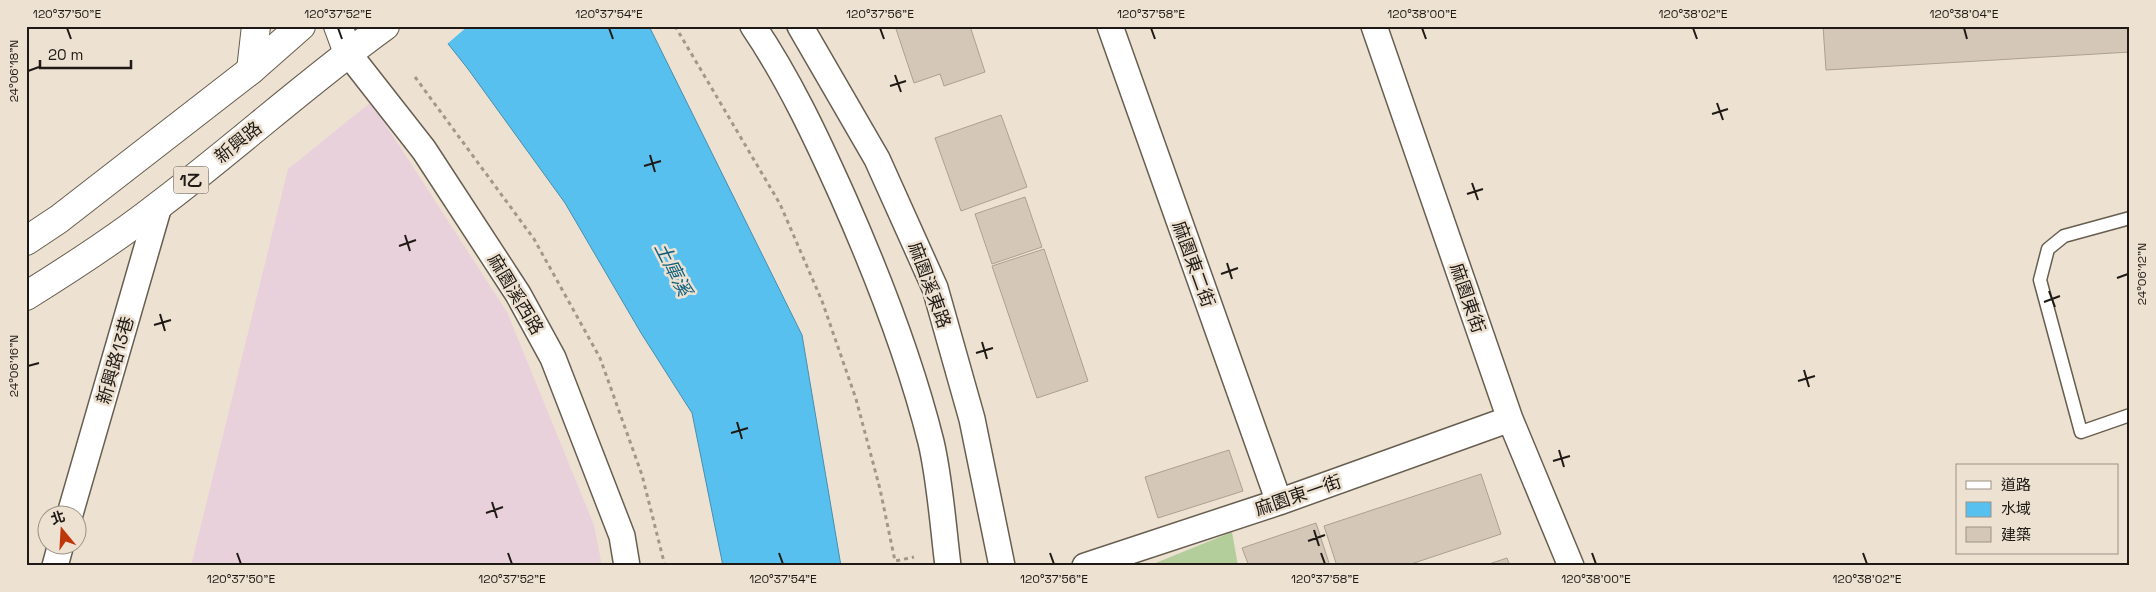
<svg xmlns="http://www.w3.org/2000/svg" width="2156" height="592" font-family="'Space Grotesk','Noto Sans TC',sans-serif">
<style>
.industrial{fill:#e9d1dc}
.green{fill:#b3cd9b}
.water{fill:#58c0ef;stroke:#478eae}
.pier{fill:#ede1d1}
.building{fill:#d4c7b8;stroke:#aca091}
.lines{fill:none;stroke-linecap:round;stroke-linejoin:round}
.lane-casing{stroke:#685e50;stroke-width:15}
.street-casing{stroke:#685e50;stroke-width:28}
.secondary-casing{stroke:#685e50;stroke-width:30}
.primary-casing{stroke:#685e50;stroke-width:30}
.path{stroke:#a1988c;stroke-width:3;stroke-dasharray:4 4;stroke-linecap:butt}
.lane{stroke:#fff;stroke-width:12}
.street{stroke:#fff;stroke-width:25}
.secondary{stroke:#fff;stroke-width:28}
.primary{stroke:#fff;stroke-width:28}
.ticks{fill:none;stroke:#1f1a15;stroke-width:2}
.labels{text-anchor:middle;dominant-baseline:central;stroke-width:5;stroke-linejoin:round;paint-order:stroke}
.shield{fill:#ede1d1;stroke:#5d564d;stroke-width:1}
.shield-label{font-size:16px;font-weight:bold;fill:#1f1a15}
.street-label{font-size:18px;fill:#1f1a15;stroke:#ede1d1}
.water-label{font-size:19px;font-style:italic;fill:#0d6080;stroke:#ede1d1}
.neatline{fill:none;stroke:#1f1a15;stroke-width:2}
.ticks-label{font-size:12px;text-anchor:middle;fill:#1f1a15}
</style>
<rect width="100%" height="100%" fill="#ede1d1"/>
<path class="industrial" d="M371,102L507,312L594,525L602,566H191L288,169Z"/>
<path class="green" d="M1232,532L1238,566H1148Z"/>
<path class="water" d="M434,26H649L802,335L841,566H723L692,413L641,333L565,203L468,69Z"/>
<path class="pier" d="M431,26H468L446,45Z"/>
<path class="building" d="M895,26H970L985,72L944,86L940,74L914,83Z
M1823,26H2130V52L1826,70Z
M1001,115L1027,187L961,211L935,138Z
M1025,197L1042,247L992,264L975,214Z
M1044,249L1088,381L1037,398L992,266Z
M1229,450L1243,491L1158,518L1145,477Z
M1481,474L1501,534L1405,566H1337L1324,526Z
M1316,523L1330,566H1249L1242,548Z
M1507,558L1510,566H1483Z"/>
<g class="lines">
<g class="lane-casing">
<path id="lane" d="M2130,218L2064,236L2048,249L2040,280L2081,432L2130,415"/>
</g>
<g class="street-casing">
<path id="street" d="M753,26C789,79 817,139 843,197C878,276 910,358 931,442C940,480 943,526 948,566
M800,26L877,159L935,288L972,419L1002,566
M1110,26L1279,502
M1374,26L1510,419L1571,566
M348,53L424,150L518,294L553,358L622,536L627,566
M70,514L159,206
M55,566L61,544
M1085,566L1279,502L1510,419"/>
</g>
<g class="secondary-casing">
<path id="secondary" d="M338,26L348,53
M251,70L256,26"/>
</g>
<g class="primary-casing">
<path id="primary" d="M26,241L59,219L251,70L301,26
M26,296C71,268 116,239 158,206C235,148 306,83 385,26"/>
</g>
<path class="path" d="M675,26L780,204L822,301L856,399L880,489L895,561L914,557
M415,77L534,239L600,358L642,475L665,566"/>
<use href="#lane" class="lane"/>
<use href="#street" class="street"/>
<use href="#secondary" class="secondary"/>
<use href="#primary" class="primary"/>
</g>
<path class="ticks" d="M67,28L71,39M338,28L342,39M609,28L613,39M880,28L884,39M1151,28L1155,39M1422,28L1426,39M1693,28L1697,39M1964,28L1967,39M28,71L39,67M895,75L901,92M890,86L906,81M1717,103L1723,120M1712,114L1728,109M650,155L655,172M644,166L661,161M1472,183L1478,200M1467,194L1483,189M405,235L410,251M399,246L416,240M1227,263L1232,279M1221,274L1238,268M2117,278L2128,274M2049,291L2055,307M2044,302L2060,296M160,314L165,331M154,325L171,320M982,342L987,359M976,353L993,348M28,366L39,363M1804,370L1809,387M1798,381L1815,376M737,422L742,439M731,433L748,428M1559,450L1564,467M1553,461L1570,456M492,502L497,518M486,513L503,507M1314,530L1319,546M1308,541L1325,535M237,553L241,564M508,553L512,564M779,553L783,564M1050,553L1054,564M1321,553L1325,564M1592,553L1596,564M1863,553L1867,564"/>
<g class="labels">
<rect class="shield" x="173.5" y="166.5" width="35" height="27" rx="4"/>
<g class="shield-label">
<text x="191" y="180">1乙</text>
</g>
<g class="street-label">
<text transform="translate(238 142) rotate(-39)">新興路</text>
<text transform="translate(1194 264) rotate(70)">麻園東二街</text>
<text transform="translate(930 285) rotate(70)">麻園溪東路</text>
<text transform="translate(516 294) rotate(59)">麻園溪西路</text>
<text transform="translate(1468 298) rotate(71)">麻園東街</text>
<text transform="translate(115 360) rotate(-74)">新興路13巷</text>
<text transform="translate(1298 495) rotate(-19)">麻園東一街</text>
</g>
<g class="water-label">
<text transform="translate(673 269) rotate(63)">土庫溪</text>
</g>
</g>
<rect width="2156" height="592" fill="none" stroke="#ede1d1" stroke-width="55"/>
<rect x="1956" y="464" width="162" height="90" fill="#ede1d1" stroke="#9b9186"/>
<rect x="1966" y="481" width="25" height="8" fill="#ffffff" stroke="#9b9186"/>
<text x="2001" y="490" font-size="15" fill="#1f1a15">道路</text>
<rect x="1966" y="502" width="25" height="15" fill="#58c0ef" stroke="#9b9186"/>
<text x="2001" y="514" font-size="15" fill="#1f1a15">水域</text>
<rect x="1966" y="527" width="25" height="15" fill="#d4c7b8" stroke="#9b9186"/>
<text x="2001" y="540" font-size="15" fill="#1f1a15">建築</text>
<g transform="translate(62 530) rotate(342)"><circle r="24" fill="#ede1d1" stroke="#9b9186"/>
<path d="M0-4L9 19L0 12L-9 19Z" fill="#bf3608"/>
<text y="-8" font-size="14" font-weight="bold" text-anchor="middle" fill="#1f1a15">北</text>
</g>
<path d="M40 60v8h91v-8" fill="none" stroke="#1f1a15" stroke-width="2.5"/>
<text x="48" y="60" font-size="15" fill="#1f1a15" stroke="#ede1d1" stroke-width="4" paint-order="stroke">20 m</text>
<rect x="28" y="28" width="2100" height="536" class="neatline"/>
<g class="ticks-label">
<text x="67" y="18">120°37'50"E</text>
<text x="338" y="18">120°37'52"E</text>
<text x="609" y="18">120°37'54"E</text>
<text x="880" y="18">120°37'56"E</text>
<text x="1151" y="18">120°37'58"E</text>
<text x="1422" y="18">120°38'00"E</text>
<text x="1693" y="18">120°38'02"E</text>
<text x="1964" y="18">120°38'04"E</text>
<text transform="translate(14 71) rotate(-90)" y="4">24°06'18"N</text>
<text transform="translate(2142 274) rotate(-90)" y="4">24°06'12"N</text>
<text transform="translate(14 366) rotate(-90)" y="4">24°06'16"N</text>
<text x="241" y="583">120°37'50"E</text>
<text x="512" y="583">120°37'52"E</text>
<text x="783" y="583">120°37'54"E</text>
<text x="1054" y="583">120°37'56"E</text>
<text x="1325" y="583">120°37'58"E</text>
<text x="1596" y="583">120°38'00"E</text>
<text x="1867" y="583">120°38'02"E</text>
</g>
</svg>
